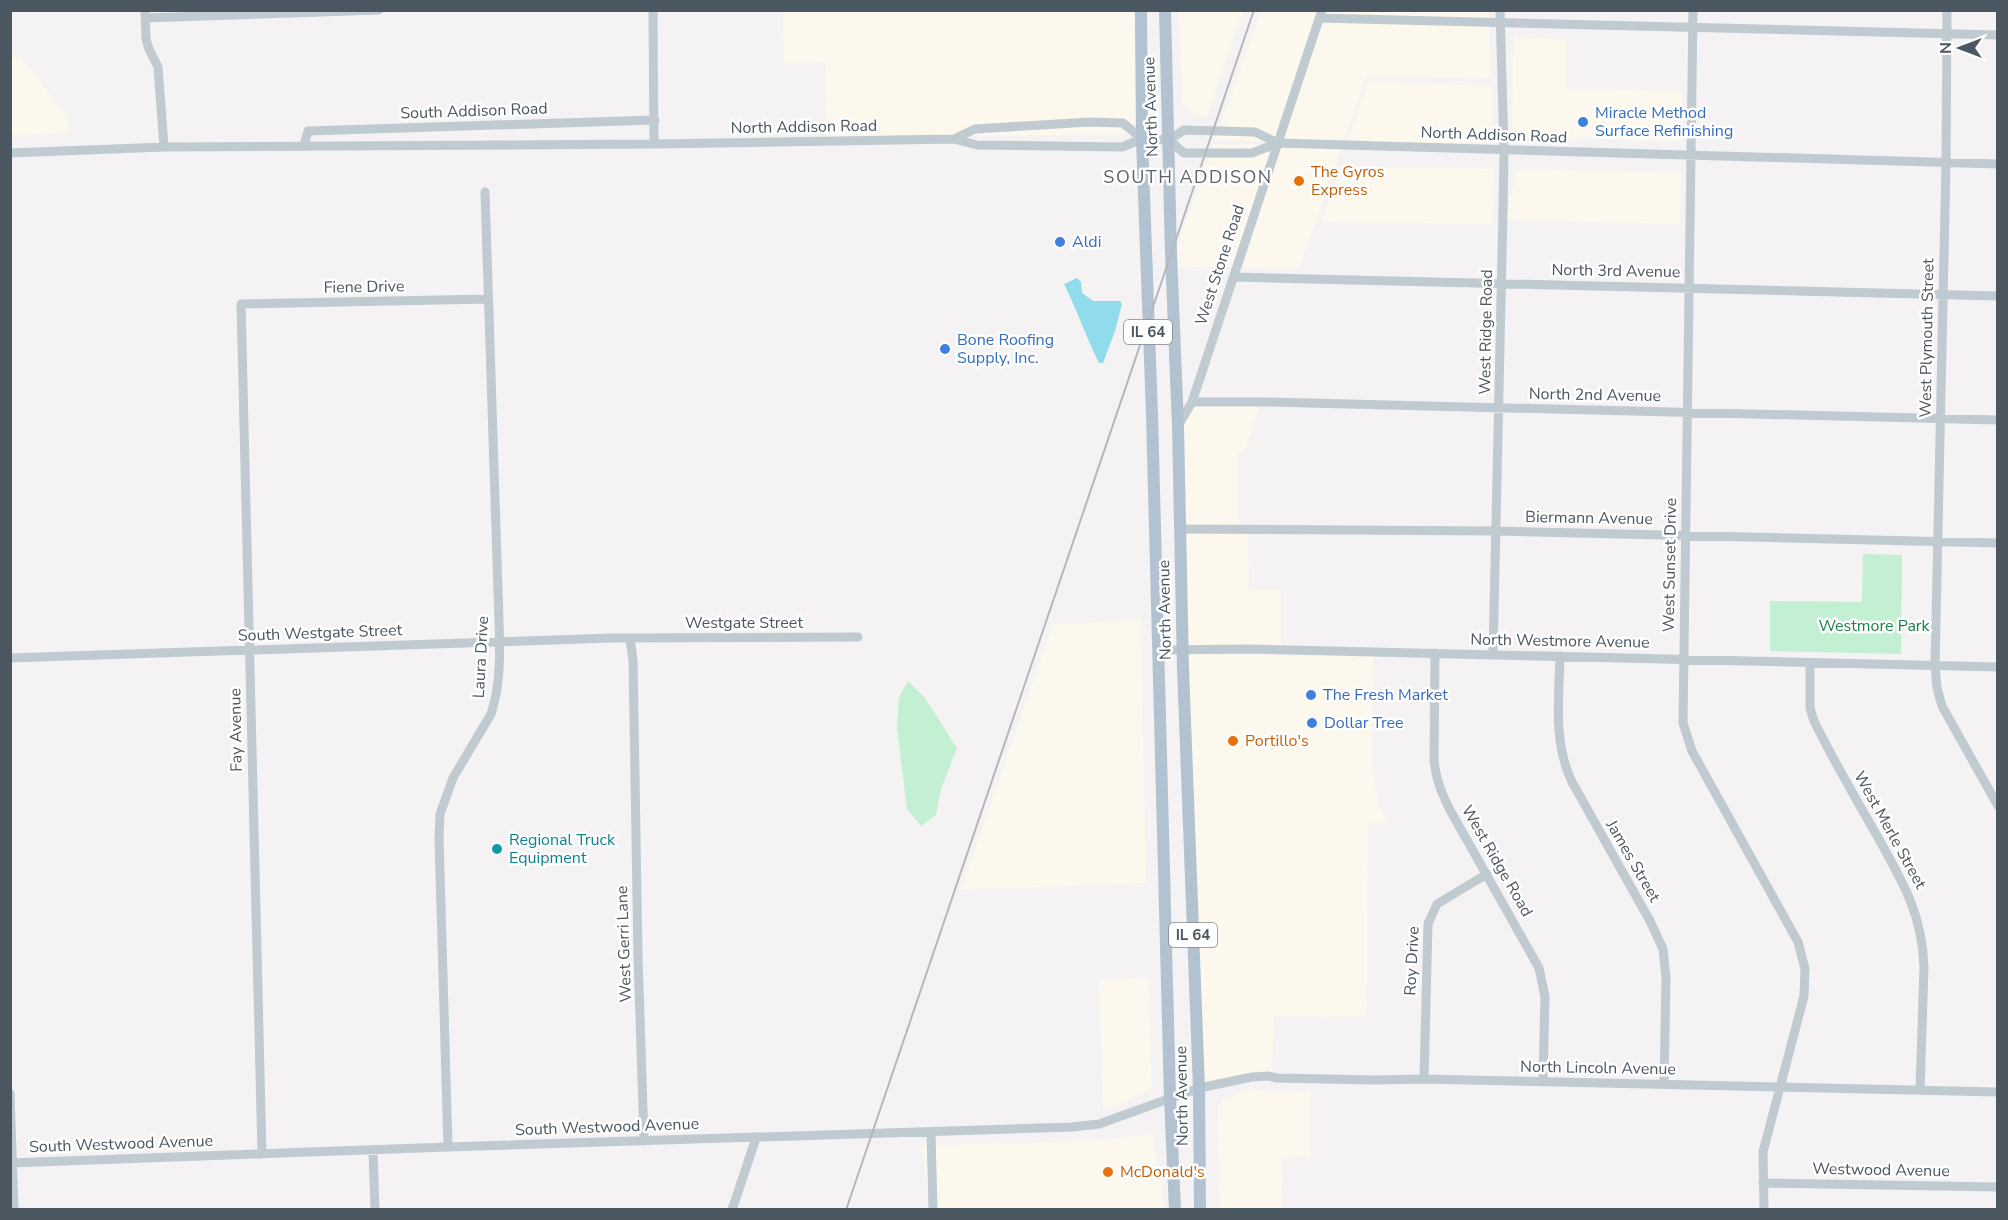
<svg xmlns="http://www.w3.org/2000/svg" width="2008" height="1220" font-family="'Nunito Sans',sans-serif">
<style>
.commercial{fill:#fcf8ee}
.green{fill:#c3f0d2}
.water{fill:#91dcec}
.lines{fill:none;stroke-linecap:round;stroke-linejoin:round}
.minor{stroke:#c0cad1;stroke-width:9}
.major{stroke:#b3c2d0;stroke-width:12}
.rail{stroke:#b4b8bc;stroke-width:2}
.shop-dot{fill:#3f7fe0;stroke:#fff;stroke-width:2}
.food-dot{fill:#e8710a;stroke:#fff;stroke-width:2}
.culture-dot{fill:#0f9aa8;stroke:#fff;stroke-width:2}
.labels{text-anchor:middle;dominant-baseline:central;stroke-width:5;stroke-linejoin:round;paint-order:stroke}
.shield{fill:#fff;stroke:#808990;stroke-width:1.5}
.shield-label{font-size:15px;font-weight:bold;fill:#4a5660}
.street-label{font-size:16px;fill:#4a5660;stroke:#fff}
.shop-label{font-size:16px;fill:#366cbe;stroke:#fff;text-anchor:start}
.food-label{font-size:16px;fill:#c56008;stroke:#fff;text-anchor:start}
.park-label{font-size:16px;fill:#19824a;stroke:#fff}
.culture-label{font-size:16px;fill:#0d838f;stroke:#fff;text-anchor:start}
.neighbourhood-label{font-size:18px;letter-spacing:1.5px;fill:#5e6367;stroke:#fff}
</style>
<rect width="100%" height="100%" fill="#f4f2f2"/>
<path class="commercial" d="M783,11H1134L1136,134L827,138L825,62L784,63Z
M1179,11H1243L1208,116L1194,115L1182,103Z
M1261,11H1489L1491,78L1366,77L1343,143L1215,140Z
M1513,37L1567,39V89L1682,91L1681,142L1512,136Z
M11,58H21L67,117L68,133L11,135Z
M1368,81L1492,86L1493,143H1347Z
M1213,144L1275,145L1234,266L1174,268V256Z
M1279,145L1342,147L1299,269L1243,268Z
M1342,166L1494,169L1492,224L1321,222Z
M1517,169L1681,173L1680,224L1506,220Z
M1194,400H1260L1246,450L1238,451V532H1248L1249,590H1281V647L1186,648L1181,428Z
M1141,620L1146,883L961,890L1053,624Z
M1186,654L1373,656L1372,768L1379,805L1388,823H1368L1367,1017L1274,1016L1272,1072L1202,1085Z
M1148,978L1152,1089L1103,1112L1099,979Z
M1249,1090L1310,1092V1156L1283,1157L1281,1209H1220L1217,1106L1224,1099Z
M1152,1133L1165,1209H930L922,1146L1105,1140Z"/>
<path class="green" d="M1863,554L1902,555L1901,654L1770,651V601L1862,602Z
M908,681L925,698L957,748L941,789L936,815L921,826L907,809L897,728L899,697Z"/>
<path class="water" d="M1077,278L1081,282L1082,293L1093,301H1120L1122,304L1115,331L1103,363H1099C1086,337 1077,310 1064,284Z"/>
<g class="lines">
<path class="minor" d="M145,10L146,39L149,49L158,67L164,147
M653,10L654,144
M1693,10L1683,723L1692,751L1798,942L1805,969L1804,996L1763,1152L1764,1210
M1947,10L1946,164L1935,666L1937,688L1942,706L1998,806
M145,18L379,10
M1319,18L1998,35
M954,139L975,129L1090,122L1123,123L1142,139
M1169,140L1184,153H1252L1278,143
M304,145L308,131L655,120
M10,153L164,147L654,144L954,139L977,145L1122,147L1142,139L1169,140L1184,130L1255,132L1278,143L1998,164
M1233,277L1998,296
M1192,402H1265L1998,420
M1178,426L1192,402L1322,10
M1180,529L1496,531L1998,543
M630,639L633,660L638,955L644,1141
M1158,650L1248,649L1998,667
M1435,653L1434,761C1436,780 1442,794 1450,810L1539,968L1545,997L1543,1081
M1493,655L1503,211L1504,150L1500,10
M1560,656C1559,700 1553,742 1572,782L1650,921L1663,949L1666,978L1664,1084
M10,658L612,638L858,637
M1810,663V708L1814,721C1833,760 1855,797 1876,834C1902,881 1922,912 1924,967L1920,1090
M1424,1079L1428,924L1437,904L1487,874
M10,1093L14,1210
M931,1132L933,1210
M448,1147L439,839L440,814L453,778L491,714C501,684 500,651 499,621L485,192
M373,1150L375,1210
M262,1154L241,304L488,299
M10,1163L448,1147L1072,1127L1099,1124L1199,1088L1252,1077L1268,1076L1277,1078L1375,1080L1424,1079L1998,1092
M1763,1183L1998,1187
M732,1210L756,1138"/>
<path class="major" d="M1141,10L1142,139L1152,415L1170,1098L1175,1210
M1165,10L1171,254L1178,426L1183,668L1199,1088L1200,1210"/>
<path class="rail" d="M846,1210L1254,10"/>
</g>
<g class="shop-dot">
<circle cx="1583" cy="122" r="6"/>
<circle cx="1060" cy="242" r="6"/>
<circle cx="945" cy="349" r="6"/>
<circle cx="1311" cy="695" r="6"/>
<circle cx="1312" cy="723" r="6"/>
</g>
<g class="food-dot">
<circle cx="1299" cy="181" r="6"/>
<circle cx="1233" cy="741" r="6"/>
<circle cx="1108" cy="1172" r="6"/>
</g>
<circle class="culture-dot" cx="497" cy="849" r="6"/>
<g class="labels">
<g class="shield">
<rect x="1124" y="320" width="48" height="24" rx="4.5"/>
<rect x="1169" y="923" width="48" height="24" rx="4.5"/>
</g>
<g class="shield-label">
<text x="1148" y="332">IL 64</text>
<text x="1193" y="935">IL 64</text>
</g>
<g class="street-label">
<text transform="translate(1151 107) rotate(-92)">North Avenue</text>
<text transform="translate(474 111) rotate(-2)">South Addison Road</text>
<text transform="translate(804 127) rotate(-1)">North Addison Road</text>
<text transform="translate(1494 135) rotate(2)">North Addison Road</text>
<text transform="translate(1220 265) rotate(-72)">West Stone Road</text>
<text transform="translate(1616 271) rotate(1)">North 3rd Avenue</text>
<text transform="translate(364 287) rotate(-1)">Fiene Drive</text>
<text transform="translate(1486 332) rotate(-89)">West Ridge Road</text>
<text transform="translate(1927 338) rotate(-89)">West Plymouth Street</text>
<text transform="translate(1595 395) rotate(1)">North 2nd Avenue</text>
<text transform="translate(1589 518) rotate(1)">Biermann Avenue</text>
<text transform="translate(1670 565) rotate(-89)">West Sunset Drive</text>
<text transform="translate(1165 610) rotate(-91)">North Avenue</text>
<text x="744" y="623">Westgate Street</text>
<text transform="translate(320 633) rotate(-2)">South Westgate Street</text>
<text transform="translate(1560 641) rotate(1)">North Westmore Avenue</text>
<text transform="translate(481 657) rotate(-87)">Laura Drive</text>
<text transform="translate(236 730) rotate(-91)">Fay Avenue</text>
<text transform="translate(1890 830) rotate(61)">West Merle Street</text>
<text transform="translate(1497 861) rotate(60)">West Ridge Road</text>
<text transform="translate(1633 861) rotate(60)">James Street</text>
<text transform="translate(624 944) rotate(-92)">West Gerri Lane</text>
<text transform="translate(1412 961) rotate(-87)">Roy Drive</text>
<text transform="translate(1598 1068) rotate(1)">North Lincoln Avenue</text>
<text transform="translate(1182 1096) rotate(-91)">North Avenue</text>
<text transform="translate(607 1127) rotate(-2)">South Westwood Avenue</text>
<text transform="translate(121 1144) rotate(-2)">South Westwood Avenue</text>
<text transform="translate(1881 1170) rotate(1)">Westwood Avenue</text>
</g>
<g class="shop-label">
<text x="1595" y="113">Miracle Method<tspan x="1595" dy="18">Surface Refinishing</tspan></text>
<text x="1072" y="242">Aldi</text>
<text x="957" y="340">Bone Roofing<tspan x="957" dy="18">Supply, Inc.</tspan></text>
<text x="1323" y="695">The Fresh Market</text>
<text x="1324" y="723">Dollar Tree</text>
</g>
<g class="food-label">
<text x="1311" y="172">The Gyros<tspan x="1311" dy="18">Express</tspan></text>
<text x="1245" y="741">Portillo's</text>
<text x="1120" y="1172">McDonald's</text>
</g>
<g class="park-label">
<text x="1874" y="626">Westmore Park</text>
</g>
<g class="culture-label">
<text x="509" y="840">Regional Truck<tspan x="509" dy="18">Equipment</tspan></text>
</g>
<g class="neighbourhood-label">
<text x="1188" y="177">SOUTH ADDISON</text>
</g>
</g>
<rect width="2008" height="1220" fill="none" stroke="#4a5660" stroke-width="24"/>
<g transform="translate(1960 48) rotate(270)" stroke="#ffffff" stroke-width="4.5" paint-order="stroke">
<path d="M0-4.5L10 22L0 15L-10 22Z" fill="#4a5660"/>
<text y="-9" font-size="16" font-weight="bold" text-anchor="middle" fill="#4a5660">N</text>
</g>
</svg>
